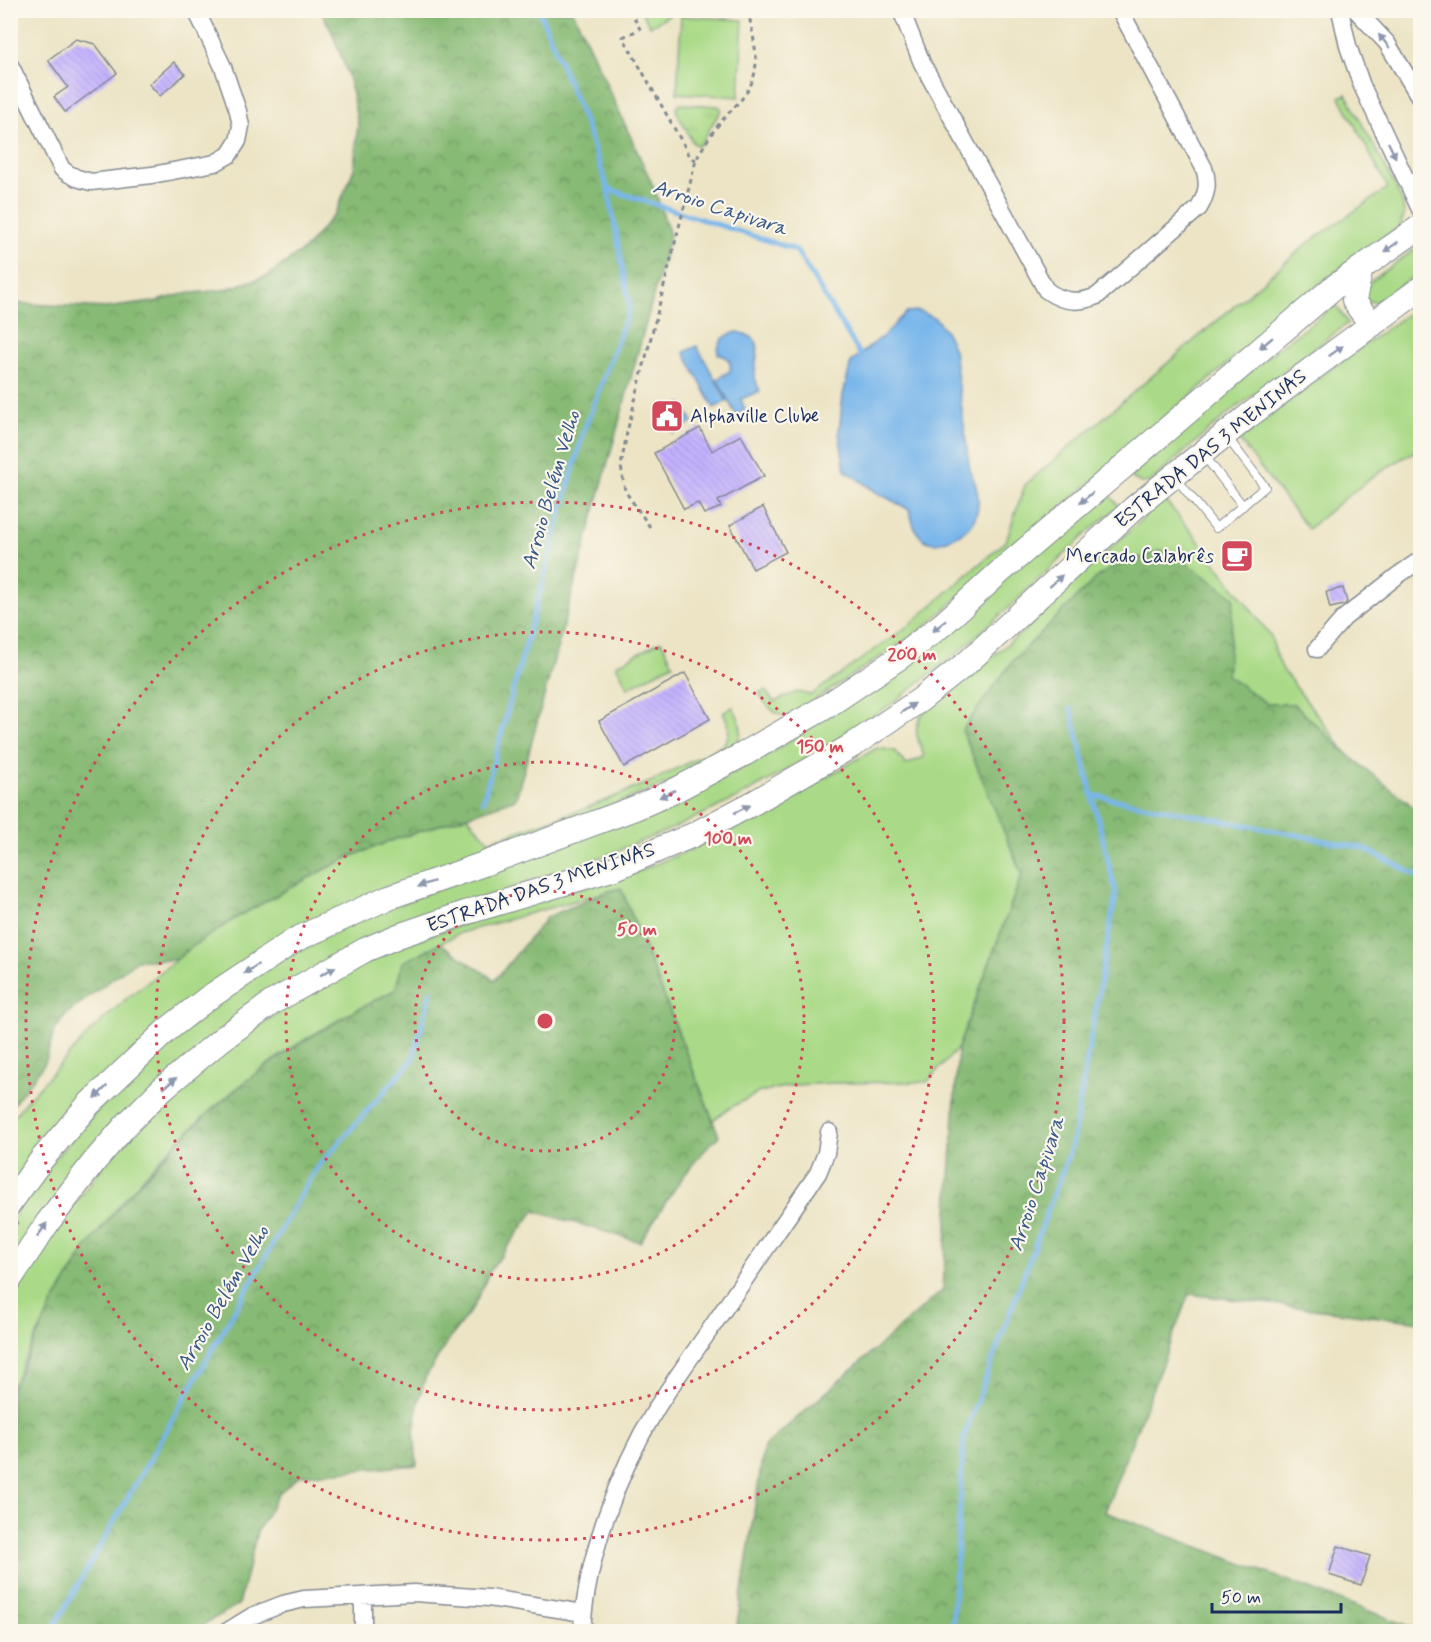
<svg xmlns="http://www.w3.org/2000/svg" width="1431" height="1642" font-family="Mynerve,sans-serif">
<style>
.grass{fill:#aada87;stroke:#628472;stroke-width:1.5}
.forest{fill:url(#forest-crowns);stroke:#517469;stroke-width:1.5}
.park{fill:url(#park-tufts);stroke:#628472;stroke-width:1.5}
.water{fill:#78b6eb;stroke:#4a72a4;stroke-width:1.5}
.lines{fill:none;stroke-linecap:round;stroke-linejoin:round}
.stream{stroke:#78b6eb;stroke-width:5}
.building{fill:url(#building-back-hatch)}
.lane-casing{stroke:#848a92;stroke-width:10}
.street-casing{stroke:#848a92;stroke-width:19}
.secondary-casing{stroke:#848a92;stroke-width:26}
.path{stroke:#848a92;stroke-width:3;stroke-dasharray:4.5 4.5;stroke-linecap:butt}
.lane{stroke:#fff;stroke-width:8}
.street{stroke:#fff;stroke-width:16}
.secondary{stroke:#fff;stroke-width:24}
.oneway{fill:#8d97ae}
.ring{fill:none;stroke:#d1495b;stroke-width:3;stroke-dasharray:3 6}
.labels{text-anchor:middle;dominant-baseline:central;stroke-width:4.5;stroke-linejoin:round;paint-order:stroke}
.poi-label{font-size:20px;fill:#1b2f5e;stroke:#fbf7ec;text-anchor:start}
.street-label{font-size:20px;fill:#1b2f5e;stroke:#fbf7ec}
.water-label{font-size:21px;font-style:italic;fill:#375888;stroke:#fbf7ec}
.centre{fill:#d1495b;stroke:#fbf7ec;stroke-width:3}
.ring-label{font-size:18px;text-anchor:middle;font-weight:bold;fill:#d1495b;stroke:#fbf7ec;stroke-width:4.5;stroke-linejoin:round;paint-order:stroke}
</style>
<defs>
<pattern id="forest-crowns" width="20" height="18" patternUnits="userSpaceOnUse" patternTransform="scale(1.5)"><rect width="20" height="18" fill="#87ba74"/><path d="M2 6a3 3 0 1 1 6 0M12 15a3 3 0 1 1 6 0" fill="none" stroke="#6e9862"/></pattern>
<pattern id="park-tufts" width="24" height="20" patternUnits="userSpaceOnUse" patternTransform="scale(1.5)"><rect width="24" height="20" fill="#aada87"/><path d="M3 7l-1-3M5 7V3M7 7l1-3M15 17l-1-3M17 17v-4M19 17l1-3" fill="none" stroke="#92bb77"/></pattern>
<pattern id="building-back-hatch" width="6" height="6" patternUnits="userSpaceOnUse" patternTransform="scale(1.5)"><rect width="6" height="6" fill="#c4b2fe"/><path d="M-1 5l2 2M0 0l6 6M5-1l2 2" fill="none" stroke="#a899dc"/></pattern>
</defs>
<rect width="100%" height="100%" fill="#fbf7ec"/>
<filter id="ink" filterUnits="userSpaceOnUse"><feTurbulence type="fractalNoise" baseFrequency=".0167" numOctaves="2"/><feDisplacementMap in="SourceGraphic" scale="12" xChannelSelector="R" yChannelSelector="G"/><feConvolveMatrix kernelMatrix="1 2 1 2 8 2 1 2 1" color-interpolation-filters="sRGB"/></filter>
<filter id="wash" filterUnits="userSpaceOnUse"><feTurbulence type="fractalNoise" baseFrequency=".008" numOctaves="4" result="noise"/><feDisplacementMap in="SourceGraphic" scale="24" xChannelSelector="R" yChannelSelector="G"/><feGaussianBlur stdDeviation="1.35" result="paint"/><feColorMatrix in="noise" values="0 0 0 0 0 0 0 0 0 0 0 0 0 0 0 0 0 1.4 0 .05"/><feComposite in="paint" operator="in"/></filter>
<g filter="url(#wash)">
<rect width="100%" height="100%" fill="#ece4c5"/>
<path class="grass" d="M641,11H677L650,26Z
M681,16L743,20L739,97L677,93Z
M1346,94L1394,183L1403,204L1404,215L1400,227L1319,284L921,630L789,717C774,715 766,706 759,693L765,690L774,702L797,692L811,695L908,626L1006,541L1025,485L1308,243L1388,188L1340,97Z
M1420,245V273L1375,302L1367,301L1363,291L1370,282Z
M1336,305L1348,323L1224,417L1150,482L1141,483L1132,478L1131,474L1274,351Z
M1420,305V449C1379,469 1343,499 1308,529L1239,440L1321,376Z
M1107,492L1119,506L1088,532L1016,601L955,655L894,702L825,749L739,797L676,827L607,855L424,918L231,1021L11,1263V1220L48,1166L132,1072L255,975L350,923L716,782L772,752L832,714Z
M1164,499L1195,536L1271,636L1276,654L1283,670L1347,754L1294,704H1267L1226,675L1110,569L1095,579L1012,662L962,730L1022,874L958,1048L927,1082L833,1083L794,1085L760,1092L733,1106L713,1120L621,888L460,933L404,962L395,990C346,1015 298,1041 255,1074C192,1122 134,1182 88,1246C80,1257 73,1270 67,1281C46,1317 27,1353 11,1390V1298L29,1267L115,1149L194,1072L307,992L403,944L573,889L617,880L692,849L743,824L877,748L895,751L906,765L924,757C919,738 911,733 922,714L1025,630L1052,602Z
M661,641L673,664L628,688L616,665Z
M733,707C753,741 731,750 707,767L283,938L11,1188V1120L27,1100L91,1031L125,1000L196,944L234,919L295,885L347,858L393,840L467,816L489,841L589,807L650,782L722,746C731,736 730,724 723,713Z"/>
<path class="forest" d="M321,11H573L654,188L670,235L516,799L467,816L393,840L347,858L295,885L234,919L196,944L175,960H137L65,1015L54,1032L45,1063L11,1107V303L106,308L153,302L183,294L223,290L267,276L306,248L336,212L354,169L358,123L348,75L332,32Z
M1159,551H1169L1234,597L1227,675L1267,704H1294L1347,754L1420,812V1322L1189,1294L1105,1512L1420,1630V1631H736L764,1447L943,1290L958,1048L1022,875L962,730L1012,662L1095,579L1110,569Z
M621,888L719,1136C686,1166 664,1206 640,1242L534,1211L490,1271L474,1306L448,1341L425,1378L418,1404L414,1431L417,1465L300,1475L279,1493L257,1532L239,1604L206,1623L197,1631H11V1390L51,1307L87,1247L130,1193L177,1143L213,1109L255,1074L307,1039L351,1013L395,990L403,962L440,943L495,980L547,917L607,892Z"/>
<path class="park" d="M679,104L718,106L721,108V110L700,145L698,146L693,143L676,110Z"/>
<path class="water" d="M919,311L935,318L945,330L954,350L970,471C984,499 982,528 949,539C943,542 933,545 927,541C915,536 912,521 910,510L876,492L845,470L839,433L843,395L851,362L889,331L897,321L907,312Z
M738,332C770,339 753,357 755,376C755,382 758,386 760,391L741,399L745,410L736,415L717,379L730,371C732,361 727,356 718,354C717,341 726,334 738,332Z
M697,346L727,401L714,408L684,352Z
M682,403L693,422L673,433L669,418L673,407Z"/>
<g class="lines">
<path class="stream" d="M539,10L586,126L608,189L796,250L863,359
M1092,795L1363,848L1420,877
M483,801L583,433L630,307L608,189
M51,1632L315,1170L413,1059L431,991
M952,1632L964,1437L1072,1145L1116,893L1071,709"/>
</g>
<g id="blocks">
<path class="building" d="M76,39L95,44L117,73L65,112L54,97L68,87L48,60Z
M174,62L185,74L160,96L149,84Z
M700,428L712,451L741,435L764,476L718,501L721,507L704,514L698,503L684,509L654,453Z
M763,507L786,552L753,569L730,525Z
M1343,588L1347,602L1344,605L1330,608L1326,592Z
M685,673L710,719L624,767L599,721Z
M1338,1546L1370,1556L1361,1585L1329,1575Z"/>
</g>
</g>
<g filter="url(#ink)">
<use href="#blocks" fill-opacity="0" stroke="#848a92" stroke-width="1.5"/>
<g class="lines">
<g class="lane-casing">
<path id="lane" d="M1203,454L1243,506
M1176,478L1216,528L1265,487L1227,437"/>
</g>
<g class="street-casing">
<path id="street" d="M901,10L922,63L1046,290C1062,302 1078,304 1097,296L1199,208C1207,194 1209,183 1204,168L1120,10
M1340,10L1348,46L1362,86L1420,209
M1356,10L1387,43L1420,98
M10,65L62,169L69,174L77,178L91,182L152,175L215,163L229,155L238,141L241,126L238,111L223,67L196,10
M1317,649L1344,618L1397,576L1420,560
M226,1632L252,1616L283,1604L304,1599L324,1598L414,1593L489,1598L583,1613
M363,1632V1596
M582,1632C586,1558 618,1472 656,1409C676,1377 699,1346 720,1315C753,1268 785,1220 818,1173L826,1153L829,1132"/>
</g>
<g class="secondary-casing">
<path id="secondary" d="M1361,268L1354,300L1359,308L1372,325
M10,1203L42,1159L89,1104L167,1030L208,998L295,940L389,897L481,865L635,808L670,793L744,754L827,706L900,657L943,624L1002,570L1334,287L1420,227
M10,1279L48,1222L94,1162L126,1125L162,1089L222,1039L273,1002L365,950L398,936L471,911L615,868L693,835L755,802L853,745L920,700L968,662L1134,508L1247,417L1420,289"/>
</g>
<path class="path" d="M630,10L640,29L623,37L691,158L696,160
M650,527L625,491L621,466L627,432L696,160C702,149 708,138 716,128C733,105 755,94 756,62C756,45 751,27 748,10
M10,1232L18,1221"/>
<use href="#lane" class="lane"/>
<use href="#street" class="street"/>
<use href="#secondary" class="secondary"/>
</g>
<defs><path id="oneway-solid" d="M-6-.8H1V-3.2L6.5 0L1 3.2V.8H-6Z" transform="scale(1.5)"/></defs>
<g class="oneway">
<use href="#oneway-solid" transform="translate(1384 41) rotate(-129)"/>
<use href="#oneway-solid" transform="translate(1392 150) rotate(64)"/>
<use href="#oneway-solid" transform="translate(1391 247) rotate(145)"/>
<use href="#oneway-solid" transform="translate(1266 343) rotate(140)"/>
<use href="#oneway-solid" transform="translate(1336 351) rotate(-36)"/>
<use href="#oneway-solid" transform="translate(1086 498) rotate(140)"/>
<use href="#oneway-solid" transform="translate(1056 581) rotate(-43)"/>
<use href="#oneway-solid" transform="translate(939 626) rotate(141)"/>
<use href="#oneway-solid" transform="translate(908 708) rotate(-34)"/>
<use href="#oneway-solid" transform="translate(667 794) rotate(155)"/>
<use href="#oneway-solid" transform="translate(742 809) rotate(-27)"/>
<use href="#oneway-solid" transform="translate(426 884) rotate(161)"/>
<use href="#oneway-solid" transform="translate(251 969) rotate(147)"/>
<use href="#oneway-solid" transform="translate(328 971) rotate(-29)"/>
<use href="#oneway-solid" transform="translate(170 1083) rotate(-40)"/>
<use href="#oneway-solid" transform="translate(101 1092) rotate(135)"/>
<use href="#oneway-solid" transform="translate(42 1230) rotate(-56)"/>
</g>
</g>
<g class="ring">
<circle cx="545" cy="1021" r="130"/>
<circle cx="545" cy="1021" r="259"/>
<circle cx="545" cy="1021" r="389"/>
<circle cx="545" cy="1021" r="519"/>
</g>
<defs>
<g id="civic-square" transform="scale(1.725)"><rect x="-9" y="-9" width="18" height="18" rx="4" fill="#d1495b" stroke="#fbf7ec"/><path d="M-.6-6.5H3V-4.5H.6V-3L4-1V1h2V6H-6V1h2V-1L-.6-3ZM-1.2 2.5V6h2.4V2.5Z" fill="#fff"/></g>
<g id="cafe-square" transform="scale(1.725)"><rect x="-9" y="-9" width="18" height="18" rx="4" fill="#d1495b" stroke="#fbf7ec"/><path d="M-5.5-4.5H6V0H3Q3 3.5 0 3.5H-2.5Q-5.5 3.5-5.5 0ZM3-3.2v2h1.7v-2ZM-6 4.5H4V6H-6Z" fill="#fff"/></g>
</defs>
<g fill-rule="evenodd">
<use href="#civic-square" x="667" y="416"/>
<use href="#cafe-square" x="1237" y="556"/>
</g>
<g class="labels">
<g class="poi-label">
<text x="690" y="416">Alphaville Clube</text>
<text x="1214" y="556" text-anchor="end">Mercado Calabrês</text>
</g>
<g class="street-label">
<text transform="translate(1211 449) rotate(-39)">ESTRADA DAS 3 MENINAS</text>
<text transform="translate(541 888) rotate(-19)">ESTRADA DAS 3 MENINAS</text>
</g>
<g class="water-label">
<text transform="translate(720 208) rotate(18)">Arroio Capivara</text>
<text transform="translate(551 490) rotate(-74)">Arroio Belém Velho</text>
<text transform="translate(1037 1184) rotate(-72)">Arroio Capivara</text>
<text transform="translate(223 1298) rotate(-60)">Arroio Belém Velho</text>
</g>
</g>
<circle cx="545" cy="1021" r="9" class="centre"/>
<g class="ring-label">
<text x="912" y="660">200 m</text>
<text x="820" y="752">150 m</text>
<text x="728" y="844">100 m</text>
<text x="637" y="935">50 m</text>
</g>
<rect width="1431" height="1642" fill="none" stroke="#fbf7ec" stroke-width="36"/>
<path d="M1212 1603v9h129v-9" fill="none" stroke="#1b2f5e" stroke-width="3"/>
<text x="1221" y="1603" font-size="18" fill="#1b2f5e" stroke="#fbf7ec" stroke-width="4.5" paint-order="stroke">50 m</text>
</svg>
